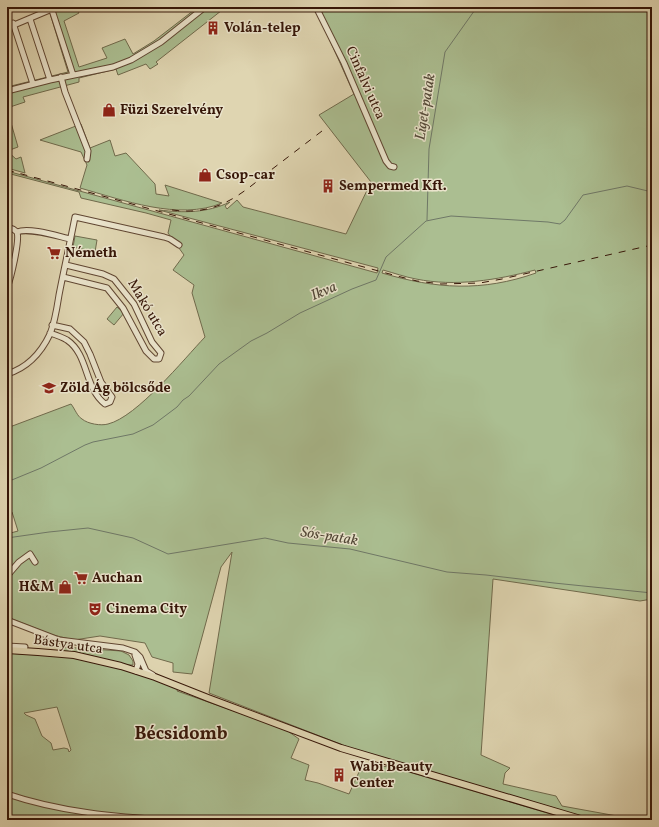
<svg xmlns="http://www.w3.org/2000/svg" width="659" height="827" font-family="Vollkorn,serif">
<style>
.green{fill:#abbe91;stroke:#706a4c;fill-rule:evenodd}
.lines{fill:none;stroke-linecap:round;stroke-linejoin:round}
.stream{stroke:#6f7867;stroke-width:1}
.minor-casing{stroke:#604632;stroke-width:7}
.major-casing{stroke:#361608;stroke-width:8}
.minor{stroke:#eae4cc;stroke-width:5}
.major{stroke:#dfd5b1;stroke-width:6}
.rail{stroke:#361608;stroke-width:1;stroke-dasharray:7 7;stroke-linecap:butt}
.labels{text-anchor:middle;dominant-baseline:central;stroke-width:3;stroke-linejoin:round;paint-order:stroke}
.poi-label{font-size:14px;font-weight:bold;fill:#361608;stroke:#eae4cc;text-anchor:start}
.street-label{font-size:14px;fill:#361608;stroke:#eae4cc}
.water-label{font-size:15px;font-style:italic;fill:#524737;stroke:#eae4cc}
.district-label{font-size:18px;font-weight:bold;fill:#361608;stroke:#eae4cc}
</style>
<rect width="100%" height="100%" fill="#dfd5b1"/>
<filter id="stains"><feTurbulence type="fractalNoise" baseFrequency=".005" numOctaves="4"/><feColorMatrix values="0 0 0 0 .2 0 0 0 0 .09 0 0 0 0 .02 0 0 0 .5 -.17"/></filter>
<radialGradient id="worn" r=".72"><stop offset=".6" stop-color="#630" stop-opacity="0"/><stop offset="1" stop-color="#630" stop-opacity=".3"/></radialGradient>
<path class="green" d="M48,7H76L79,13L64,21L79,67L107,58L102,48L125,39L133,54L154,41L198,7H226L156,62L158,64L150,69L146,64L118,75L116,69L79,78V82L23,97L25,102L7,108V87L68,72Z
M332,7H652V599L640,601L493,579L481,755L510,768L505,773L503,784L556,796L562,806L639,820H594L479,786L371,756L209,693L232,552L221,567L192,674L173,672V663L152,657L145,643L100,636L74,640L53,635L7,617V534L18,531L12,512L7,513V428L71,404C75,409 77,416 82,419C88,424 101,426 108,424C137,417 184,359 205,337L192,293L194,285L173,270L184,255L168,233L171,220L146,213L81,198L79,192L7,173V171L377,273L378,268L159,210C184,213 207,213 230,202L225,206L227,209L237,200L243,207L346,234L371,182L319,115L354,94L318,14ZM383,270C394,273 405,277 416,279C455,287 497,280 535,270L536,273C482,292 436,289 382,273Z
M7,109L18,147L7,151Z
M81,124L90,148L110,140L115,156L126,153L155,184L156,194L169,196L165,185L222,203C179,221 123,200 80,188L87,165L81,152L40,140Z
M7,151L16,159L21,157L25,173L7,168Z
M75,236L97,240L95,252L73,247Z
M117,307L124,313L114,325L107,319Z
M63,647L121,651L129,655L133,661V665H128L88,655L63,652Z
M7,653L68,657L117,667L178,688L177,691L285,729L299,739L291,758L309,765L305,780L318,783L349,794L359,772L378,766L392,767L571,820H7ZM57,707L71,750L69,752L68,749L64,748L53,750L51,743L42,736L35,719L26,715L24,713Z"/>
<g class="lines">
<path class="stream" d="M427,220L429,149L445,52L477,7
M7,482L41,468L85,445L93,442L133,434L153,425L177,407L183,400L189,396L219,364L251,341L267,333L300,313L352,289L376,280L386,257L426,221L451,216L548,222L560,224L565,220L583,195L627,186L652,192
M7,538L49,532L88,528L133,538L168,554L265,538L288,543L350,549L447,572L486,575L554,583L652,593"/>
<g class="minor-casing">
<path id="minor" d="M51,7L73,75
M316,7L344,63L386,161L390,166L394,167
M30,19L50,80
M13,23L33,84
M14,25L52,9
M61,77L65,92L88,151L87,159
M7,91L50,80L113,67L131,60L161,42L205,7
M7,227L13,229L17,232
M17,232C29,227 57,236 70,239
M63,277L107,288L123,308L146,351L154,359H159L161,353L152,342L134,304L114,279L103,274L66,265
M7,288C11,278 20,240 17,232
M50,333C56,335 62,337 67,340C89,355 84,388 105,404L110,402L112,397L101,382L90,354L84,342L70,329L52,325
M7,374C27,368 41,353 50,334C55,322 57,308 59,295C64,269 70,243 75,217L164,237L170,239L179,245
M7,576L19,562L30,554L35,562
M7,620L59,640L123,648L135,652L140,657L146,671L153,675
M7,646L25,647
M135,655L138,664L136,671
M7,794C60,812 116,817 171,820"/>
</g>
<g class="major-casing">
<path id="major" d="M7,650L38,652L74,655L121,666L155,677L208,698L341,748L584,820"/>
</g>
<use href="#minor" class="minor"/>
<use href="#major" class="major"/>
<path class="rail" d="M7,170L397,276L417,281L441,284L480,283L502,279L652,245
M172,210C217,216 239,196 271,170C288,157 305,144 322,131"/>
</g>
<defs>
<g id="building-bare" transform="scale(1.08)"><path d="M-4-6H4V6H1V3H-1V6H-4ZM-2.5-4.3h1.7v1.8h-1.7ZM.8-4.3h1.7v1.8H.8ZM-2.5-1h1.7V.8h-1.7ZM.8-1h1.7V.8H.8Z" fill="#8f2418" stroke="#eae4cc" stroke-width="2.5" paint-order="stroke"/></g>
<g id="shop-bare" transform="scale(1.08)"><path d="M-5-2.5h2.3a2.7 3.5 0 0 1 5.4 0H5L5.5 6h-11ZM-1.5-2.5h3a1.5 2.3 0 0 0-3 0Z" fill="#8f2418" stroke="#eae4cc" stroke-width="2.5" paint-order="stroke"/></g>
<g id="supermarket-bare" transform="scale(1.08)"><path d="M-6-5.5h2.5l.6 2H6L4.5 2H-2.5L-4.4-4H-6ZM-1.5 3.2a1.3 1.3 0 1 0 .1 0ZM3 3.2a1.3 1.3 0 1 0 .1 0Z" fill="#8f2418" stroke="#eae4cc" stroke-width="2.5" paint-order="stroke"/></g>
<g id="school-bare" transform="scale(1.08)"><path d="M0-5L7-2L0 1L-7-2ZM-4 1L0 2.5L4 1V4Q0 6-4 4Z" fill="#8f2418" stroke="#eae4cc" stroke-width="2.5" paint-order="stroke"/></g>
<g id="theatre-bare" transform="scale(1.08)"><path d="M-5-5.5Q0-4 5-5.5V0Q5 5 0 6Q-5 5-5 0ZM-3.3-2.5H-1v1.5H-3.3ZM1-2.5H3.3v1.5H1ZM-2.8 1Q0 5.5 2.8 1Z" fill="#8f2418" stroke="#eae4cc" stroke-width="2.5" paint-order="stroke"/></g>
</defs>
<g fill-rule="evenodd">
<use href="#building-bare" x="213" y="28"/>
<use href="#shop-bare" x="109" y="110"/>
<use href="#shop-bare" x="205" y="175"/>
<use href="#building-bare" x="328" y="186"/>
<use href="#supermarket-bare" x="54" y="253"/>
<use href="#school-bare" x="49" y="388"/>
<use href="#supermarket-bare" x="81" y="578"/>
<use href="#shop-bare" x="65" y="587"/>
<use href="#theatre-bare" x="95" y="609"/>
<use href="#building-bare" x="339" y="775"/>
</g>
<g class="labels">
<g class="poi-label">
<text x="224" y="28">Volán-telep</text>
<text x="120" y="110">Füzi Szerelvény</text>
<text x="216" y="175">Csop-car</text>
<text x="339" y="186">Sempermed Kft.</text>
<text x="65" y="253">Németh</text>
<text x="60" y="388">Zöld Ág bölcsőde</text>
<text x="92" y="578">Auchan</text>
<text x="54" y="587" text-anchor="end">H&amp;M</text>
<text x="106" y="609">Cinema City</text>
<text x="350" y="767">Wabi Beauty<tspan x="350" dy="16">Center</tspan></text>
</g>
<g class="street-label">
<text transform="translate(365 83) rotate(66)">Cinfalvi utca</text>
<text transform="translate(147 308) rotate(59)">Makó utca</text>
<text transform="translate(68 645) rotate(8)">Bástya utca</text>
</g>
<g class="water-label">
<text transform="translate(426 107) rotate(-81)">Liget-patak</text>
<text transform="translate(324 292) rotate(-23)">Ikva</text>
<text transform="translate(329 537) rotate(9)">Sós-patak</text>
</g>
<g class="district-label">
<text x="181" y="734">Bécsidomb</text>
</g>
</g>
<rect width="659" height="827" fill="none" stroke="#dfd5b1" stroke-width="24"/>
<rect x="8" y="8" width="643" height="811" fill="none" stroke="#361608" stroke-width="2"/>
<rect x="12" y="12" width="635" height="803" fill="none" stroke="#361608"/>
<rect width="100%" height="100%" filter="url(#stains)"/>
<rect width="100%" height="100%" fill="url(#worn)"/>
</svg>
